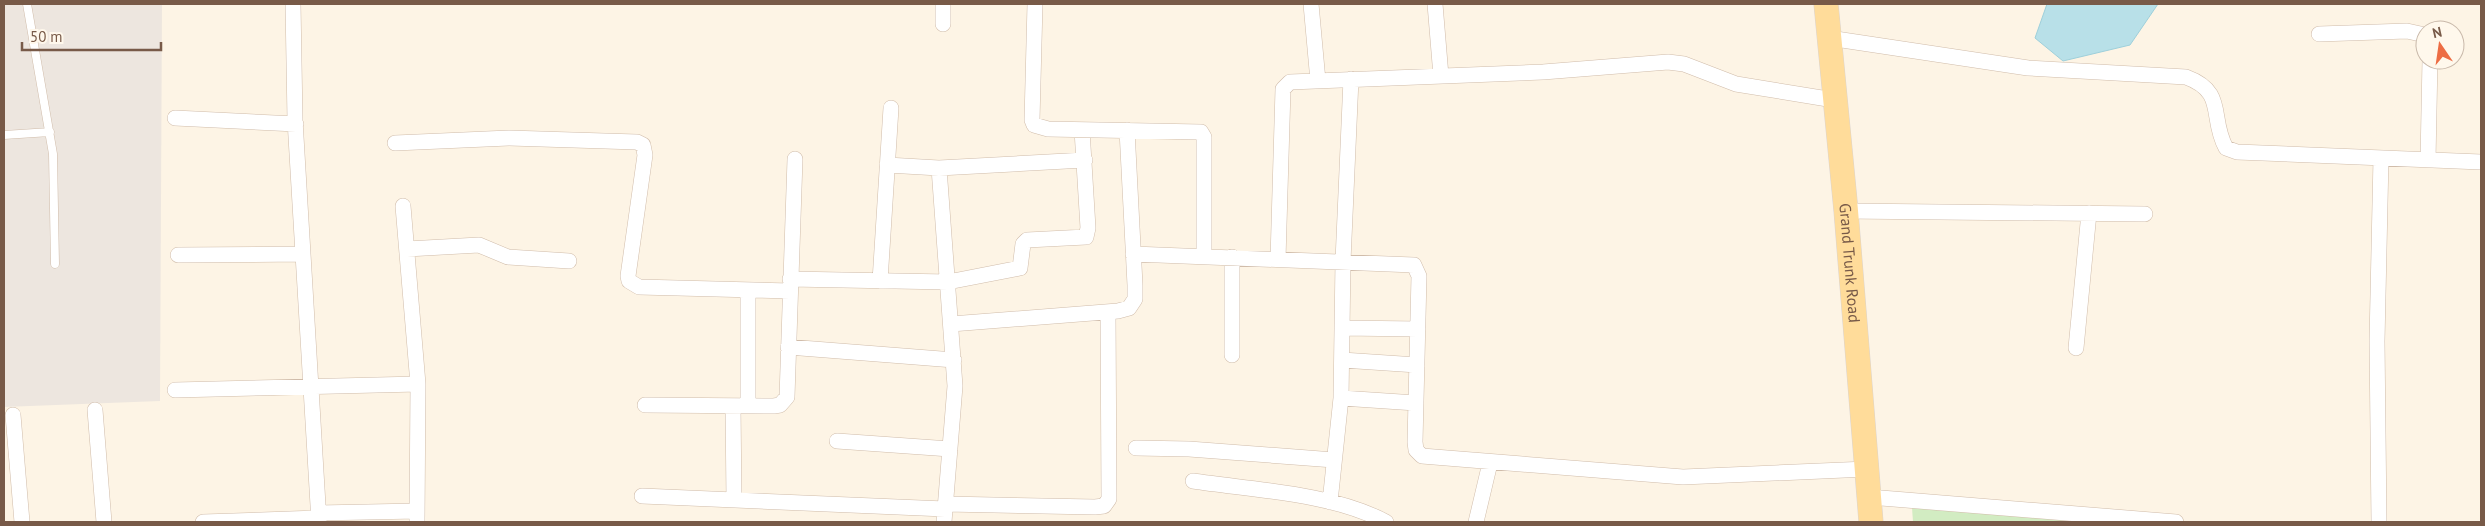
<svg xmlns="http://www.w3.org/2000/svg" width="2485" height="526" font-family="'PT Sans',sans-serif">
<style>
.industrial{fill:#ede6df}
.green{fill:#d2ecc2}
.water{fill:#b8e0e8;stroke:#9ed0db}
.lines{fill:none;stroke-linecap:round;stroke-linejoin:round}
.lane-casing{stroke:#d0bcaa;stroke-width:9}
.street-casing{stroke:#d0bcaa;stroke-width:16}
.primary-casing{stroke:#dcd4cf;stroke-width:25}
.lane{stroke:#fff;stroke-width:8}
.street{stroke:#fff;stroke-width:15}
.primary{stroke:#ffdc9a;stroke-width:24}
.labels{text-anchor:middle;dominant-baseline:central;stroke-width:4;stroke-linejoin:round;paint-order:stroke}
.street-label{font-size:16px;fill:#785a48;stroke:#fff8ec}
</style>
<rect width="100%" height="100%" fill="#fdf4e5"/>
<path class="industrial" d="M4,4H162L160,401L4,407Z"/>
<path class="green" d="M1912,507L2124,522H1913Z"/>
<path class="water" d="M2047,4H2158L2130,45L2063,61L2035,38Z"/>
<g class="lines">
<g class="lane-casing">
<path id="lane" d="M27,4L53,154L55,264
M4,135L50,132"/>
</g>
<g class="street-casing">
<path id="street" d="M293,4L295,120L319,522
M1035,4L1032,120L1034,125L1048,129L1201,132L1204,137V257
M1311,4L1318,81
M1435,4L1441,76
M943,24V4
M2319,34L2407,31L2425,35
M1829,38L2028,68L2186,77C2227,92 2209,117 2226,148L2237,152L2481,162
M175,118L296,124
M395,143L509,138L637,142L643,145L645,155L628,276L629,281L639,287L790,291
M2428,160L2430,60
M887,165L939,168L1085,160
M939,168L955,386L944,522
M403,206L418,384L417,522
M1846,211L2145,214
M407,249L479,245L508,257L569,261
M1133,254L1414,265L1419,276L1415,442L1416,450L1422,456L1683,477L1867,469
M178,255L303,254
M1232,257V355
M1278,259L1283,89L1290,82L1543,72L1668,62L1684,64L1736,84L1834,100
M790,279L948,282L1020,268L1023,244L1027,240L1086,237L1088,228L1082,130
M880,281L891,108
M951,324L1118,311L1129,308L1135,299V285L1127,130
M1342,328L1418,329
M788,347L954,360
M2076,348L2089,213
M1342,360L1417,365
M175,390L418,384
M1341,398L1416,403
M645,405L774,406L780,405L787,397L795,159
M733,406L734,500
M748,406V290
M95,410L104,522
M13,415L22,522
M837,441L950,449
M1136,448L1189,449L1334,460
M1193,481C1253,490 1332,493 1386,522
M642,496L945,509
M1869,497L2176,522
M1330,502L1341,398L1343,261L1351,79
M946,504L1095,507L1104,506L1109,499L1108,312
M318,513L417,511
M203,522L318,518
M1476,522L1490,463
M2379,522L2377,341L2381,158"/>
</g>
<g class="primary-casing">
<g id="primary">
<path id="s1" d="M1826,4L1846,211L1871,522"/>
</g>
</g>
<use href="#lane" class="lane"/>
<use href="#street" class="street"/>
<use href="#primary" class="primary"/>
</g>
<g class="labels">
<g class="street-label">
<text stroke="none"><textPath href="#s1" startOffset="260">Grand Trunk Road</textPath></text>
</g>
</g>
<rect width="2485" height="526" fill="none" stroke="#785a48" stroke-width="10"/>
<g transform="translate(2440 45) rotate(347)"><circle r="24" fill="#fff8ec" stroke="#c9b9aa"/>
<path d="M0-4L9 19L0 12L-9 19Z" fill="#ed6d44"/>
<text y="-8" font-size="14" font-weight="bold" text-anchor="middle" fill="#785a48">N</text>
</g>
<path d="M22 42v8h139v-8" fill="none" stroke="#785a48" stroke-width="2.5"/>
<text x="30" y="42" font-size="15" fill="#785a48" stroke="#fff8ec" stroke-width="4" paint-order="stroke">50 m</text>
</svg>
